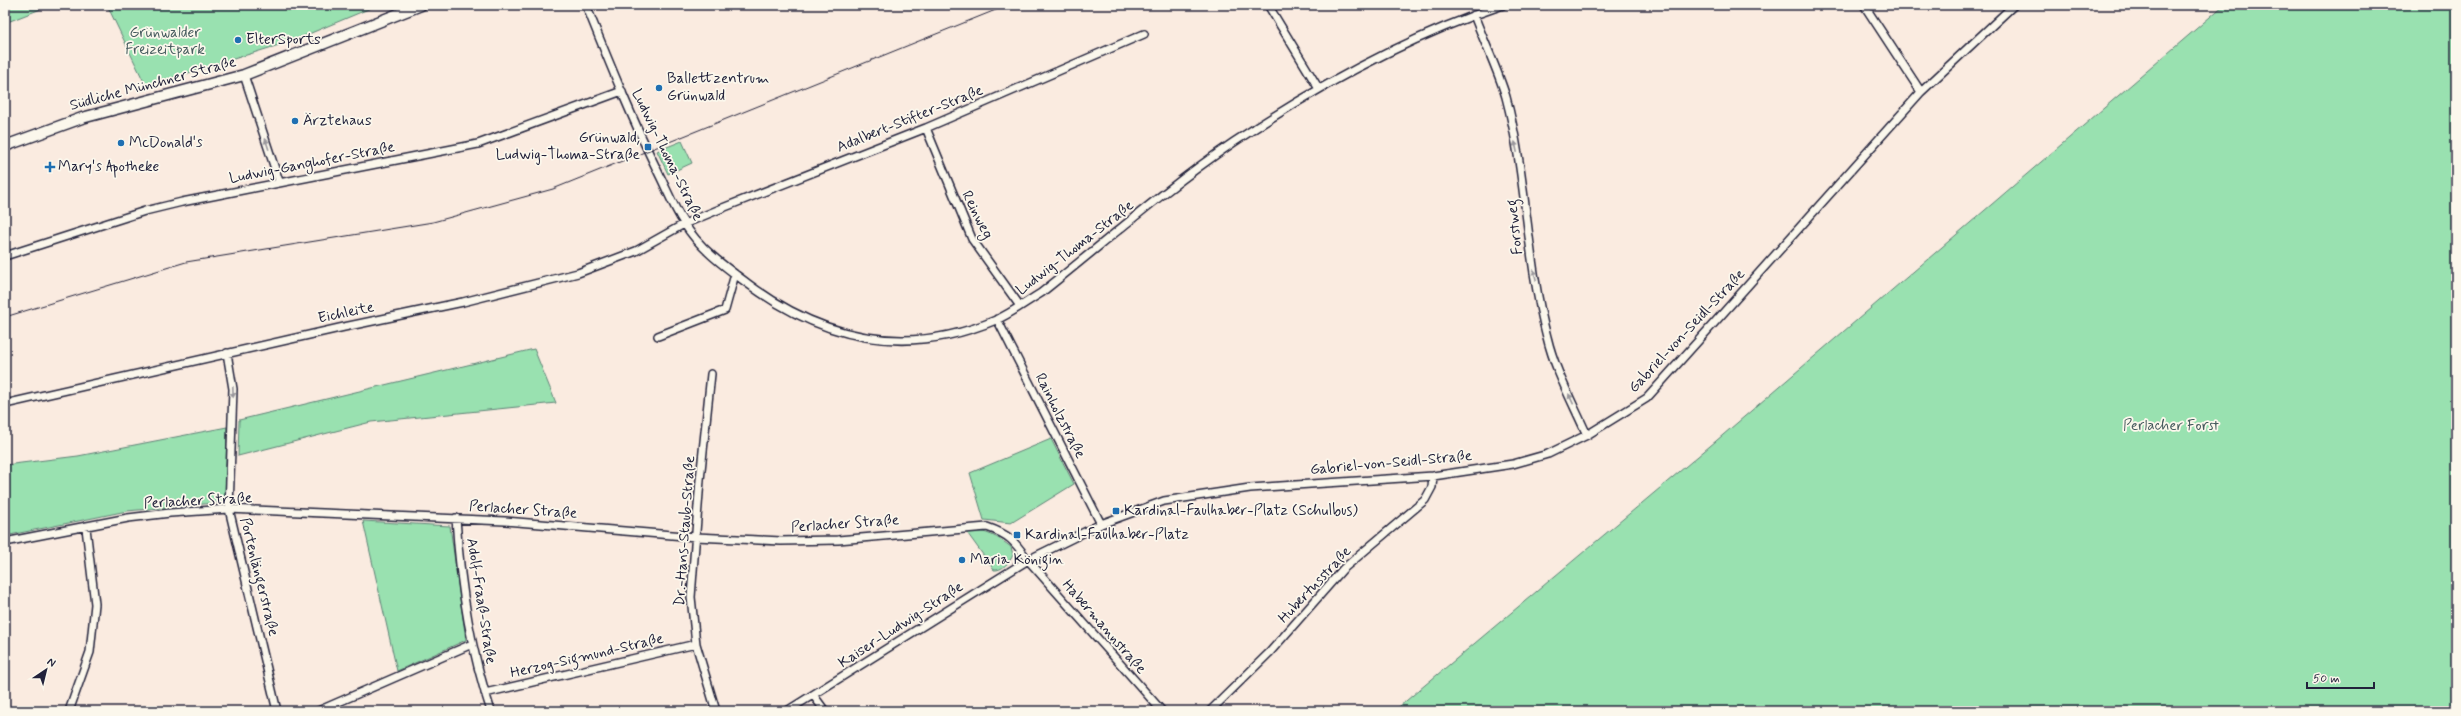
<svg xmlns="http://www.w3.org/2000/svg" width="2461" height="716" font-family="Mynerve,sans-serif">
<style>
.green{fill:#99e1b0;stroke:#5e8276}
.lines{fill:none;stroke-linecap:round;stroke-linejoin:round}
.street-casing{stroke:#22223b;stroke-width:10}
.secondary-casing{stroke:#22223b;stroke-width:13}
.street{stroke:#fbf7ec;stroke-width:7}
.secondary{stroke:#fbf7ec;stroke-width:10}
.tram{stroke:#22223b;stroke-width:1}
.oneway{fill:#99979c}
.poi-dot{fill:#1f6fb2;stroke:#fbf7ec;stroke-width:1.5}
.labels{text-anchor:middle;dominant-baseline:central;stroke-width:3.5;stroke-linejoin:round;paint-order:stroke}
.park-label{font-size:15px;fill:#465b5e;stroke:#fbf7ec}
.poi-label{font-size:15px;fill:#22223b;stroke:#fbf7ec;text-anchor:start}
.street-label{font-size:15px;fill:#22223b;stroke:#fbf7ec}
</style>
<rect width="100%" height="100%" fill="#faebe0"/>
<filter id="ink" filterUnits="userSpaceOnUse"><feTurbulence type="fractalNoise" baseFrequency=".025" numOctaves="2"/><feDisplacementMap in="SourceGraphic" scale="8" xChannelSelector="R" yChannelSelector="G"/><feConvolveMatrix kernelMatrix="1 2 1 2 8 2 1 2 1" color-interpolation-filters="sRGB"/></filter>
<g filter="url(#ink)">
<path class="green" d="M5,5H51L5,23Z
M107,5H378L292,41L146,86Z
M2224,5H2456V711H1394L1716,441Z
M682,141L692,163L668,174L657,151Z
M534,349L556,403L371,422L238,456L239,420Z
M227,427L225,502L127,511L5,536V465L78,456Z
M1051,439L1074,484L1011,523L984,520L970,473Z
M363,521L450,526L466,640L397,671Z
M970,531C986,530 998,537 1011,547L1013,555C1010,562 1002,571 994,570L968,534Z"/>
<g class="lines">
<g class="street-casing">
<path id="street" d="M586,5C609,62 632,119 659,174C667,190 674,208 684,223C699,248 724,266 747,283C823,340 906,358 996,320C1012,313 1026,302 1041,293C1104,243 1166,188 1234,142C1318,86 1407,37 1503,5
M1268,5L1319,89
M1864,5L1921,92
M1474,15C1484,42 1498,70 1506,97C1527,176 1526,258 1547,337C1555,371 1573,403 1587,435
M244,75L279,181
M926,128L972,239L1020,306
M5,256L145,211L182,202L478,144L622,91
M997,319L1101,524
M658,336L725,310L735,274
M227,353L233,389L229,509L277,711
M711,374L700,480L691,597L696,644L716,711
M5,404L344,327L463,302L578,273L636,251L684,224L720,209L926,128L1144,34
M456,518C460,584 470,649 491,711
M5,542L128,518L170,513L229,509L505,521L696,537L781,541L838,540L987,527C1010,535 1014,541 1028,560L1162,711
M485,693L696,644
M814,696L825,711
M69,711L90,652L95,604L86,528
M318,711L472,644
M787,711L1028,560L1101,524L1164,501L1250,488L1433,476L1513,464L1548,454L1587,435L1647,398L1921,92L2014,5
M1210,711L1270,652L1343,569L1425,500L1432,487L1433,476"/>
</g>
<g class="secondary-casing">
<path id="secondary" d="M5,146L82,118L244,75L421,5"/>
</g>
<use href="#street" class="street"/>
<use href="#secondary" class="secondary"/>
<path class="tram" d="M5,317L186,262L433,222L553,189L1008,5"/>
</g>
<defs><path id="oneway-solid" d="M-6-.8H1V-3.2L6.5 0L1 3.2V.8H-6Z"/></defs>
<g class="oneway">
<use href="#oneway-solid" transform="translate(267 144) rotate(-108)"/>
<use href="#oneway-solid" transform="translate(1516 147) rotate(-102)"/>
<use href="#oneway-solid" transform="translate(1535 275) rotate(-103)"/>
<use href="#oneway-solid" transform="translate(233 392) rotate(88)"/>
<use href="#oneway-solid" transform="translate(1571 399) rotate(-115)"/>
</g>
</g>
<g class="poi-dot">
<circle cx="238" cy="40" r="4"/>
<circle cx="659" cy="88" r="4"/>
<circle cx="295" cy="121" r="4"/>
<circle cx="121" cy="143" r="4"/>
<rect x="644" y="143" width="8" height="8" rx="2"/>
<path d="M48 161h4v4h4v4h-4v4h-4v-4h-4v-4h4z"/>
<rect x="1112" y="507" width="8" height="8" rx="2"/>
<rect x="1013" y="531" width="8" height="8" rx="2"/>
<circle cx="962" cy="560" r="4"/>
</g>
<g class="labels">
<g class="park-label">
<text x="165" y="33">Grünwalder<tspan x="165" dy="17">Freizeitpark</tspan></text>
<text x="2171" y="426">Perlacher Forst</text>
</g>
<g class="poi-label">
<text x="246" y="40">ElterSports</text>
<text x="667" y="79">Ballettzentrum<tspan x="667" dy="17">Grünwald</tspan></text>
<text x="303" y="121">Ärztehaus</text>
<text x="640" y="138" text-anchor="end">Grünwald,<tspan x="640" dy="17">Ludwig-Thoma-Straße</tspan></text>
<text x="129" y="143">McDonald's</text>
<text x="58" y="167">Mary's Apotheke</text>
<text x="1124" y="511">Kardinal-Faulhaber-Platz (Schulbus)</text>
<text x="1025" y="535">Kardinal-Faulhaber-Platz</text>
<text x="970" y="560">Maria Königin</text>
</g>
<g class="street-label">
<text transform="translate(153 84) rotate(-15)">Südliche Münchner Straße</text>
<text transform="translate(910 119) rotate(-22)">Adalbert-Stifter-Straße</text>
<text transform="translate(667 155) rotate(64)">Ludwig-Thoma-Straße</text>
<text transform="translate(312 163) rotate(-11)">Ludwig-Ganghofer-Straße</text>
<text transform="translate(977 215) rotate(63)">Reinweg</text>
<text transform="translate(1515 227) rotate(-96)">Forstweg</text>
<text transform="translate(1075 248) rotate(-38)">Ludwig-Thoma-Straße</text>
<text transform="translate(346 313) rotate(-12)">Eichleite</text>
<text transform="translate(1687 331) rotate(-47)">Gabriel-von-Seidl-Straße</text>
<text transform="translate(1060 416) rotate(63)">Rainholzstraße</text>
<text transform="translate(1391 463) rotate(-5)">Gabriel-von-Seidl-Straße</text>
<text transform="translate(198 501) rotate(-3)">Perlacher Straße</text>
<text transform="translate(523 510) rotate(4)">Perlacher Straße</text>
<text transform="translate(845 524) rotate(-4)">Perlacher Straße</text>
<text transform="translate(685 531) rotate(-86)">Dr.-Hans-Staub-Straße</text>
<text transform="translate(259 577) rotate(76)">Portenlängerstraße</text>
<text transform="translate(1315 585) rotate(-47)">Hubertusstraße</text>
<text transform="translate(481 601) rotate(81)">Adolf-Fraaß-Straße</text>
<text transform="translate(901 625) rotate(-33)">Kaiser-Ludwig-Straße</text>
<text transform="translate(1104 627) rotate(49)">Habermannstraße</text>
<text transform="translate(587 656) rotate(-13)">Herzog-Sigmund-Straße</text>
</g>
</g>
<rect width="2461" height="716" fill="none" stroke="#fbf7ec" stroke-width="20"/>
<rect x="10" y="10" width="2441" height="696" fill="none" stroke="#22223b" stroke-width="1.5" filter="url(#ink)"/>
<g transform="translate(46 670) rotate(35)" stroke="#fbf7ec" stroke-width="3" paint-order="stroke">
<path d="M0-3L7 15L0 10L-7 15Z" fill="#22223b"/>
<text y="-6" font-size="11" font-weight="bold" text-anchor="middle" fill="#22223b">N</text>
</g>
<path d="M2307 682v6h67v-6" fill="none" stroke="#22223b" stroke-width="2"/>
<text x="2313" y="682" font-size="12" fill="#22223b" stroke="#fbf7ec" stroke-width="3" paint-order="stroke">50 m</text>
</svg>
